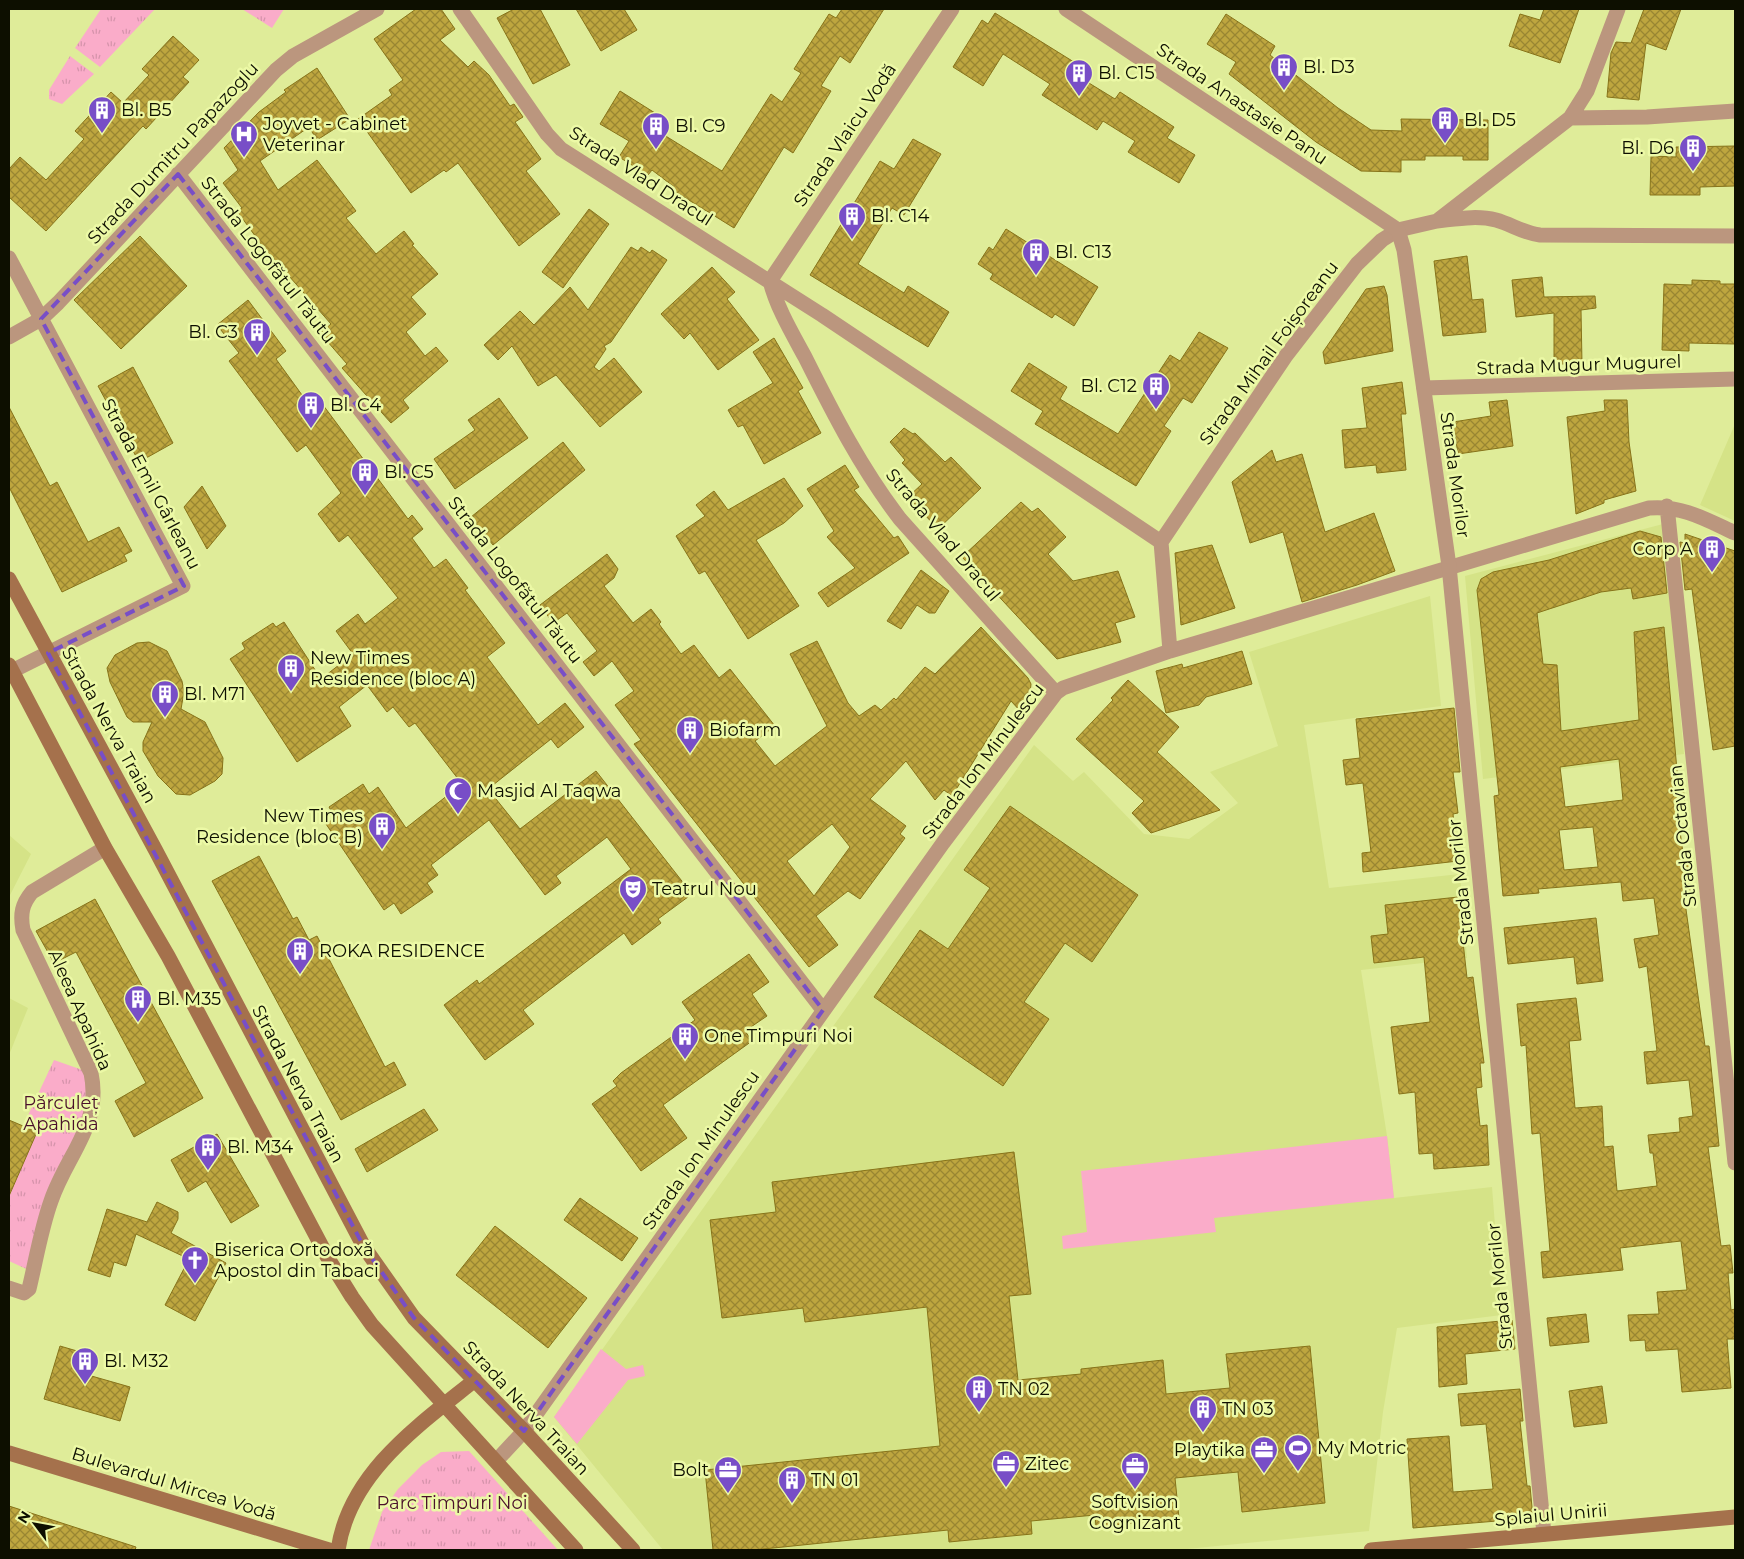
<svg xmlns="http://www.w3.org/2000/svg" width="1744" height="1559" font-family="Montserrat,sans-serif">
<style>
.built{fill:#d5e387}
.grass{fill:#faacc9}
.park{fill:url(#park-tufts)}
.building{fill:url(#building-cross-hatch);stroke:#877319;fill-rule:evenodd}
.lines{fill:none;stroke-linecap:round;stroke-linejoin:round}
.minor{stroke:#bb967e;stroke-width:15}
.tertiary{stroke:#bb967e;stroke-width:15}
.secondary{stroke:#a5714c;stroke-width:15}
.marked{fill:none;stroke:#784ec7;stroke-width:4;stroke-dasharray:10 6;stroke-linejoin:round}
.labels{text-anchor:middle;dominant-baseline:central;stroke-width:5;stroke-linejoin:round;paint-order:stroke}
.poi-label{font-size:18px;fill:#0d0f00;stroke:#ecf9a6;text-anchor:start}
.street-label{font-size:18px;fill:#0d0f00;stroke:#ecf9a6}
.park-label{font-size:18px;fill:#4a102b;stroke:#ecf9a6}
</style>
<defs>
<pattern id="park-tufts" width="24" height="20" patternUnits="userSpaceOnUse" patternTransform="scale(1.25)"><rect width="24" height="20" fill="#faacc9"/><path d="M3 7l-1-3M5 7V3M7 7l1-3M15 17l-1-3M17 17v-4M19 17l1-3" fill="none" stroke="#d593ab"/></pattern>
<pattern id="building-cross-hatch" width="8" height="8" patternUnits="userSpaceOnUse" patternTransform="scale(1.25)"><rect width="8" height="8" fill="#bea63f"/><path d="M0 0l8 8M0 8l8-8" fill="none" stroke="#998632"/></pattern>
</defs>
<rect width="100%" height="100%" fill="#dfec99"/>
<path class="built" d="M1735,424V521L1700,505Z
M1663,524L1684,754L1483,779L1465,576Z
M1430,596L1441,706L1304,725L1329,888L1460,874L1467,958L1361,970L1387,1136L1394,1198L1492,1187L1502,1315L1397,1328L1383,1412L1369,1531L1177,1550H663L554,1417L1034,745L1073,781L1084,772L1144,834L1189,839L1238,803L1210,772L1278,746L1249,652Z
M9,835L31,854L9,897Z
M9,998L28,1008L9,1055Z"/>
<path class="grass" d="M1387,1136L1394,1198L1214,1218L1216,1232L1063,1249L1062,1236L1087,1232L1081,1171Z
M601,1349L626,1369L643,1365L645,1376L628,1380L577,1444L554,1417Z"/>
<path class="park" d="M101,9H155L100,67L75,48Z
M242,9H284L272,28Z
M70,56L94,74L62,104L49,99V90Z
M54,1060L91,1073L82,1137L33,1272L9,1261V1196L36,1132L23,1126Z
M469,1451L558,1550H369L382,1512L398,1489L422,1465L441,1452Z"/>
<path class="building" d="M416,9H441L455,29L440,40L468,67L474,61L489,75L510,106L514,104L523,117L515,122L541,159L526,171L560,214L519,246L458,163L446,172L444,170L411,193L358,119L392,95L389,90L403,80L374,39Z
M514,9H540L570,65L533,84L497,18Z
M576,9H624L637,30L601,51Z
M842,9H884L850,63L840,56L821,86L831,91L793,153L784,147L734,228L671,189L673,186L652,170L648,175L619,157L629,141L600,124L620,91L663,118L656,130L722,171L771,94L782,102L801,73L794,69L829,14L836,18Z
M1544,9H1579L1560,63L1509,46L1520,14L1540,20Z
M1644,9H1681L1666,50L1646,43L1639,100L1607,97L1611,53L1616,42L1631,43Z
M995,13L1090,72L1084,80L1115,99L1120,92L1174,127L1167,138L1195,155L1179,183L1128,152L1135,141L1103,121L1097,130L1042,95L1050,84L1003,54L983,86L953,67L982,20L988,24Z
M1226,14L1275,46L1270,55L1338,108L1371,130L1402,131L1401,119L1488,120V160H1463V156H1425V160H1401V172L1361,171L1316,142L1229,74L1236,62L1207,44Z
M173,36L199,60L183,77L189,82L146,129L143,126L46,231L9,197V169L20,157L46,180L84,139L75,131L111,92L123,103L149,75L142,69Z
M317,68L350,119L317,140L309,127L260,161L278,190L317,160L356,211L346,218L376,254L404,231L414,244L412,245L438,274L411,297L426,314L406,332L425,356L436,347L448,361L403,400L409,408L391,423L342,368L347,364L320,333L331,324L261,244L237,211L242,208L223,183L238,170L224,148L259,112L286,92L284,90Z
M913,139L941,154L904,215L892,208L858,264L904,293L908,286L949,312L928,347L810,275L880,161L894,169Z
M1735,146V186L1700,187V195H1650L1651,156L1676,157V147Z
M589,209L609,224L563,288L542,272Z
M1006,229L1098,287L1074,326L1055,314L1052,318L990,279L993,274L978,264L989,247L993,250Z
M140,236L187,286L121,349L74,300Z
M631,247L638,251L641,247L650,253L652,250L667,260L611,342L604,346L606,349L594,367L599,371L614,358L642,392L600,427L556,375L538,386L512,346L498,360L484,345L520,311L534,325L570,287L588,310Z
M1467,256L1472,300L1483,299L1486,332L1443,336L1434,261Z
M712,267L735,292L727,299L759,340L718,370L690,333L684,339L661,314Z
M1542,277L1544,297L1595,296L1596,308L1581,310L1582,364H1554V313L1516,317L1512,280Z
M1692,280L1720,281V284H1735V344L1689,343V351L1662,350L1664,284L1692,285Z
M1384,286L1387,295L1393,351L1325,364L1323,352L1366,289Z
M248,300L286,351L276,359L315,413L323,405L408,519L412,515L423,529L412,538L434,568L446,559L468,588L465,590L505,643L487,657L538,725L565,703L584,727L558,748L551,739L488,789L520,829L596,771L692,894L658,919L661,923L632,945L624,933L523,1010L534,1024L485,1060L444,1005L477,980L479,984L631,869L607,837L556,876L561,883L545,895L489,820L431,865L438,875L427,883L433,892L401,914L394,903L384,910L326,824L335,818L329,807L363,784L369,794L378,787L406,828L462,784L415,723L409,727L393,707L387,712L367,685L339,707L351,726L297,762L230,659L245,649L242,643L273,623L276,627L284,622L321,679L353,654L336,631L358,614L365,624L398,598L348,535L339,542L318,514L341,493L306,445L297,452L229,361L239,353L217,325Z
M1199,332L1228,348L1192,403L1183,398L1164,426L1171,431L1136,486L1035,424L1043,411L1011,391L1029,363L1067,387L1060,399L1118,434L1170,355L1180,361Z
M774,338L803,388L798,391L821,433L764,464L743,425L738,427L728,410L773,383L753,352Z
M133,367L173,443L139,462L98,386Z
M1402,382L1406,414H1401L1406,470L1377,473L1376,465L1345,468L1342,430L1367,428L1362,388Z
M499,398L528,438L455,489L434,459L475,430L468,420Z
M1507,400L1513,446L1458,454L1453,422L1491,416L1489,402Z
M1604,400H1627L1629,442L1636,491L1604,500V503L1576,514L1567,417L1605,411Z
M9,407L50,486L57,482L88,542L119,527L132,551L124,555L127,561L62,592L9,487Z
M904,428L913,434L915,433L945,462L951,457L981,488L938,529L908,497L922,484L902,463L905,460L890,442Z
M563,442L585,470L493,545L471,517Z
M1272,450L1276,462L1302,454L1325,532L1374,513L1395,571L1357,585L1302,602L1283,532L1250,543L1232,482Z
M845,465L859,487L854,490L894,538L898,536L909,553L828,607L818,593L855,568L827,537L834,531L807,489Z
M784,478L803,506L784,523L756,540L799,606L748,639L705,571L699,574L676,536L705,516L696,505L714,491L728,510Z
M202,486L226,526L207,549L184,507Z
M1021,502L1032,512L1038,508L1066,537L1048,554L1073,581L1118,571L1135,617L1115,623L1121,642L1057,659L962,557Z
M1640,531L1661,537L1667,593L1633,599L1631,588L1601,592L1537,613L1543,664L1557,665L1561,731L1639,720L1634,632L1664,627L1678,781H1683L1685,809L1677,810L1684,860H1689L1692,895H1684L1705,1046H1709L1719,1146L1708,1147L1721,1246L1730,1245L1733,1273H1728L1731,1310L1735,1309V1339H1727L1731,1388L1682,1392L1678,1349L1646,1351L1645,1340L1630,1341L1628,1315L1659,1314L1657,1292L1687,1290L1681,1241L1620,1248L1623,1270L1543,1278L1541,1252L1550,1251L1540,1133L1532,1134L1526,1045L1521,1046L1517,1004L1576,998L1581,1040L1569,1041L1575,1108L1602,1106L1604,1147L1613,1146L1617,1191L1657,1186L1653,1153H1650L1648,1135L1680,1132L1679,1118L1693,1116L1689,1080L1647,1084L1644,1052L1657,1051L1647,966L1639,968L1634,939L1659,935L1654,898L1623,901L1621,882L1538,889L1539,893L1503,896L1494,796L1499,795L1477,590L1481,579L1493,572L1549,560ZM1619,759L1623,800L1565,807L1560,767ZM1593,827L1598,867L1564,870L1559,830Z
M1685,534L1735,551V746L1713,750L1692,589L1685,590L1680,542L1685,543Z
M1212,545L1235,608L1181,625L1175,553Z
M607,554L618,569L614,578L604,586L633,623L651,609L661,622L659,624L681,654L694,645L719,678L730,669L775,726L755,741L775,766L827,726L790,654L817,641L848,703L859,716L875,705L881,710L894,698L896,700L925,667L935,674L981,627L1028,678L1031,684L1030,694L1022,713L1011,701L952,796L944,790L935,800L906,761L870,799L906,826L900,834L905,838L860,899L848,891L816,916L838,945L809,967L634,744L641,740L615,705L634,691L612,661L594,676L583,662L597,651L567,613L553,623L540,605ZM832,824L850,847L814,896L787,861Z
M921,570L949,591L935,613H929L917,605L901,629L887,621Z
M149,642L167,651L182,681L184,692L181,709L205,722L223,758L222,774L215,781L190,795L176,794L158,776L143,751V742L152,722H133L127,717L110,682L107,668L115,655L137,643Z
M1242,651L1252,684L1206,697L1199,705L1166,713L1156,671L1182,664L1183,668Z
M1128,680L1179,727L1157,752L1220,810L1151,833L1132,813L1144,801L1076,739L1113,700L1111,698Z
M1454,708L1460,772H1453L1458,813L1453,814L1458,861L1363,872L1362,853L1371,852L1363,783L1346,785L1343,760L1360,758L1356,719Z
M1010,806L1138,895L1092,962L1065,943L1024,1002L1049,1019L1003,1086L874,997L920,930L948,949L990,888L964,870Z
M259,856L293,919L297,917L309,940L317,936L385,1067L394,1062L406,1085L341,1120L212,881Z
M1458,897L1467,978L1473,977L1484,1063H1480L1482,1087L1476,1088L1480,1126L1487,1125L1489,1165L1434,1169L1433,1153L1419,1154L1415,1092L1399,1094L1391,1027L1430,1022L1424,957L1374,963L1371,936L1388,934L1385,905Z
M95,899L203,1098L134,1137L115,1101L146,1083L76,952L54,963L36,931Z
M1596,918L1603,981L1577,984L1574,957L1508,964L1504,928Z
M749,954L769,982L752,994L767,1016L745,1031L752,1041L663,1105L687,1138L641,1171L592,1104L617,1086L613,1081L621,1073L695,1020L682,1002Z
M424,1109L438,1130L367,1172L355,1149Z
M9,1120L37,1132L9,1196Z
M217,1134L259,1206L231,1223L206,1181L188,1192L171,1160Z
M1014,1152L1031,1294L1009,1296L1018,1380L1081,1374V1369L1163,1360L1166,1394L1230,1388L1226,1354L1310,1346L1325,1503L1242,1512L1238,1472L1175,1478L1179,1518L1096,1527L1095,1515L1031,1521L1032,1534L949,1542L948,1530L754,1550H713L705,1470L940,1446L927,1307L805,1322L803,1308L722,1318L710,1220L776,1212L772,1182Z
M580,1198L638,1238L622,1261L564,1220Z
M157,1202L178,1212V1219L171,1233L226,1263L195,1321L165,1305L189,1259L136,1234L126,1266L114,1262L110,1277L88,1270L107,1209L147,1222Z
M495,1226L587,1298L548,1348L456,1275Z
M1586,1314L1589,1342L1550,1346L1547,1318Z
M1512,1320L1515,1349L1465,1354L1467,1384L1439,1387L1437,1327Z
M60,1346L94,1356L88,1375L130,1387L120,1421L44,1399Z
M1602,1386L1607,1423L1574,1427L1569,1391Z
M1520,1389L1523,1421H1520L1527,1486H1530L1533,1518L1413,1528L1407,1439L1449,1436L1453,1492L1493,1489L1486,1424L1461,1426L1458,1394Z
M9,1506L136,1547L135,1550H9Z"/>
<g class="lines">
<path class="minor" d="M460,9L547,134L561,149L822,315L1161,542
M1570,118L1647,117L1735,111
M178,174L823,1010
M1437,221C1456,219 1477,215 1496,220C1511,224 1523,233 1540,235L1735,236
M9,258L183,586L12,671
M770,281C777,308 792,333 805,357C834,415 861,468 900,519L1056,693
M770,281L952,9
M9,337L41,319L58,303L276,70L293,56L377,9
M1424,388L1735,379
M1667,506L1735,1163
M1170,651L1161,542L1285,357L1357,264L1382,240L1398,230L1437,221L1570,118L1587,91L1618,9
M9,1288L24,1293L29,1289C36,1260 41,1229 51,1201C67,1154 102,1125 91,1073L23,930C20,914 22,904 32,892L105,848
M497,1460L524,1431L943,843L1056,693L1063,688L1170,651L1649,508C1682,505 1707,520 1735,533"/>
<path class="tertiary" d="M1066,9L1398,230L1404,250L1449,566L1544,1534"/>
<path class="secondary" d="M9,579L156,851L364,1247L414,1318L524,1431L633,1550
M9,665L105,848L168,956L329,1260L352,1297L372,1325L576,1550
M9,1453L329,1550
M338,1550C349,1473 419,1425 475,1380
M1371,1550L1735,1517"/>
</g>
<path class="marked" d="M178,174L823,1010L524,1431L414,1318L364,1247L48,653L184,586L41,319Z"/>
<defs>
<g id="building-pin" transform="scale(1.4375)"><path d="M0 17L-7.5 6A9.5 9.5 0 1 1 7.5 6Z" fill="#784ec7" stroke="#ecf9a6"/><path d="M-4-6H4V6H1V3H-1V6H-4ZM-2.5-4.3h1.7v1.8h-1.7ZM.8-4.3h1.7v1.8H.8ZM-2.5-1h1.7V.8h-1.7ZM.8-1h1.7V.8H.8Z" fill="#fff"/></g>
<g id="hospital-pin" transform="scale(1.4375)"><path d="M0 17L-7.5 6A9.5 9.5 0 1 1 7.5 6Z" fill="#784ec7" stroke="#ecf9a6"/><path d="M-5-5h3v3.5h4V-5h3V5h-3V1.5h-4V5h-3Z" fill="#fff"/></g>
<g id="mosque-pin" transform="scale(1.4375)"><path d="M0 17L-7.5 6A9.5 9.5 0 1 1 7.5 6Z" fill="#784ec7" stroke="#ecf9a6"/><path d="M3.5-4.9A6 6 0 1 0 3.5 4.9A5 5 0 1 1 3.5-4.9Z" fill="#fff"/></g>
<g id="theatre-pin" transform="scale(1.4375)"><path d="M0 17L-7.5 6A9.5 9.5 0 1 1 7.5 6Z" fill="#784ec7" stroke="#ecf9a6"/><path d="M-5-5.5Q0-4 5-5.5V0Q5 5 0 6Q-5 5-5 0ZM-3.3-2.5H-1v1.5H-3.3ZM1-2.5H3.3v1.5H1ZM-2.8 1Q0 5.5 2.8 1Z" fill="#fff"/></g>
<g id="church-pin" transform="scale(1.4375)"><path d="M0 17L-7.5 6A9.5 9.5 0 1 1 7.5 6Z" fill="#784ec7" stroke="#ecf9a6"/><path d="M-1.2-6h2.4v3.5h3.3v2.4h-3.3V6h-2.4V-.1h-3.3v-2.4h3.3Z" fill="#fff"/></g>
<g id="stadium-pin" transform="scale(1.4375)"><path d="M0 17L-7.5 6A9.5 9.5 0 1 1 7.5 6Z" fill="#784ec7" stroke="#ecf9a6"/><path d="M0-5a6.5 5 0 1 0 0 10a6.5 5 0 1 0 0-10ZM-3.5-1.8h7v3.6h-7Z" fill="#fff"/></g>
<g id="office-pin" transform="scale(1.4375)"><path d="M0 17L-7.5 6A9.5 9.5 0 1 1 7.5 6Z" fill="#784ec7" stroke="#ecf9a6"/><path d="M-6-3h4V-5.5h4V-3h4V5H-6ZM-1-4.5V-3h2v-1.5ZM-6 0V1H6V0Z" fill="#fff"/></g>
</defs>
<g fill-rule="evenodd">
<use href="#building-pin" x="1284" y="67"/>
<use href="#building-pin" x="1079" y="73"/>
<use href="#building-pin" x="102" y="110"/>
<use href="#building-pin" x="1445" y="120"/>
<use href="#building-pin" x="656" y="126"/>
<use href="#hospital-pin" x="244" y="134"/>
<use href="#building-pin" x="1693" y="148"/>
<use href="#building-pin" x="852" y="216"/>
<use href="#building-pin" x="1036" y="252"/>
<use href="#building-pin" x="257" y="332"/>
<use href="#building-pin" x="1156" y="386"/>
<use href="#building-pin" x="311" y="405"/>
<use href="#building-pin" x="365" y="472"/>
<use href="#building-pin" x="1712" y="549"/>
<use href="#building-pin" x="291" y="668"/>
<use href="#building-pin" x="165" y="694"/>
<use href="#building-pin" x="690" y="730"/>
<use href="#mosque-pin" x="458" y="791"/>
<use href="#building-pin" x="382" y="826"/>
<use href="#theatre-pin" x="633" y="889"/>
<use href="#building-pin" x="300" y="951"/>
<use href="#building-pin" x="138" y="999"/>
<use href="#building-pin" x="685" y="1036"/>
<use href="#building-pin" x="208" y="1147"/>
<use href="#church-pin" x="195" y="1260"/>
<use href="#building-pin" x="85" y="1361"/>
<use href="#building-pin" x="979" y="1389"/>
<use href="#building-pin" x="1203" y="1409"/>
<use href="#stadium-pin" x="1298" y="1448"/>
<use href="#office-pin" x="1264" y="1450"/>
<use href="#office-pin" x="1006" y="1464"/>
<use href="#office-pin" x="1135" y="1466"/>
<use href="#office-pin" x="728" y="1470"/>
<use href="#building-pin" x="792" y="1480"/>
</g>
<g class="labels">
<g class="poi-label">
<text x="1303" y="67">Bl. D3</text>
<text x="1098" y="73">Bl. C15</text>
<text x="121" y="110">Bl. B5</text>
<text x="1464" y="120">Bl. D5</text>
<text x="263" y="124">Joyvet - Cabinet<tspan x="263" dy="21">Veterinar</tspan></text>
<text x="675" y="126">Bl. C9</text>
<text x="1674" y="148" text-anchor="end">Bl. D6</text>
<text x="871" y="216">Bl. C14</text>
<text x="1055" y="252">Bl. C13</text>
<text x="238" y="332" text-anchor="end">Bl. C3</text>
<text x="1137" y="386" text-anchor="end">Bl. C12</text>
<text x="330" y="405">Bl. C4</text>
<text x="384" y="472">Bl. C5</text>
<text x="1693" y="549" text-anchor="end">Corp A</text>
<text x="310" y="658">New Times<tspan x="310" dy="21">Residence (bloc A)</tspan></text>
<text x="184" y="694">Bl. M71</text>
<text x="709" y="730">Biofarm</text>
<text x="477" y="791">Masjid Al Taqwa</text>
<text x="363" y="816" text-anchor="end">New Times<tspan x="363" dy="21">Residence (bloc B)</tspan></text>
<text x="652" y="889">Teatrul Nou</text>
<text x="319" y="951">ROKA RESIDENCE</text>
<text x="157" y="999">Bl. M35</text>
<text x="704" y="1036">One Timpuri Noi</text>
<text x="227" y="1147">Bl. M34</text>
<text x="214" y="1250">Biserica Ortodoxă<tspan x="214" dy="21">Apostol din Tabaci</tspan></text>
<text x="104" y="1361">Bl. M32</text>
<text x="998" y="1389">TN 02</text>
<text x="1222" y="1409">TN 03</text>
<text x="1317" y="1448">My Motric</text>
<text x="1245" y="1450" text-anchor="end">Playtika</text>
<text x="1025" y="1464">Zitec</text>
<text x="709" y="1470" text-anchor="end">Bolt</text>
<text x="811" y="1480">TN 01</text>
<text x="1135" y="1502" text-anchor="middle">Softvision<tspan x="1135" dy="21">Cognizant</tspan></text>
</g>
<g class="street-label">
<text transform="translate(1242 104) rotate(34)">Strada Anastasie Panu</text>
<text transform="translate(845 135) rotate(-56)">Strada Vlaicu Vodă</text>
<text transform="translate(173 153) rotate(-47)">Strada Dumitru Papazoglu</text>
<text transform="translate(641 176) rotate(33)">Strada Vlad Dracul</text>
<text transform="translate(268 260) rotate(52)">Strada Logofătul Tăutu</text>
<text transform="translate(1269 353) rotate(-54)">Strada Mihail Foișoreanu</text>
<text transform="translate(1579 365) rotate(-2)">Strada Mugur Mugurel</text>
<text transform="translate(1455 475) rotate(82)">Strada Morilor</text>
<text transform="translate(151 484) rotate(62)">Strada Emil Gârleanu</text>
<text transform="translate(943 535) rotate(50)">Strada Vlad Dracul</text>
<text transform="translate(515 580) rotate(52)">Strada Logofătul Tăutu</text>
<text transform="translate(109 725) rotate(61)">Strada Nerva Traian</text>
<text transform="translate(983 761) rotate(-53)">Strada Ion Minulescu</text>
<text transform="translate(1683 836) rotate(-96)">Strada Octavian</text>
<text transform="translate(1461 882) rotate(-96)">Strada Morilor</text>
<text transform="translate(80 1010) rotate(66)">Aleea Apahida</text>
<text transform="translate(298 1084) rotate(62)">Strada Nerva Traian</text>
<text transform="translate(701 1150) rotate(-55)">Strada Ion Minulescu</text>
<text transform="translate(1500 1286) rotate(-96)">Strada Morilor</text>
<text transform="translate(526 1408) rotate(47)">Strada Nerva Traian</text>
<text transform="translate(174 1484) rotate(17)">Bulevardul Mircea Vodă</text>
<text transform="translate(1551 1515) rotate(-5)">Splaiul Unirii</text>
</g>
<g class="park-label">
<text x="61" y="1103">Părculeț<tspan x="61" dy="21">Apahida</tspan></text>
<text x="452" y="1503">Parc Timpuri Noi</text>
</g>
</g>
<rect width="1744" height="1559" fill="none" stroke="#0d0f00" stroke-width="20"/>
<g transform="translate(35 1524) rotate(302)" stroke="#ecf9a6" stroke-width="4" paint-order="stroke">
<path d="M0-4L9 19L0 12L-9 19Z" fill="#0d0f00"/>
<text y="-8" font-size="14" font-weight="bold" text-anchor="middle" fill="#0d0f00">N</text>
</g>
</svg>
